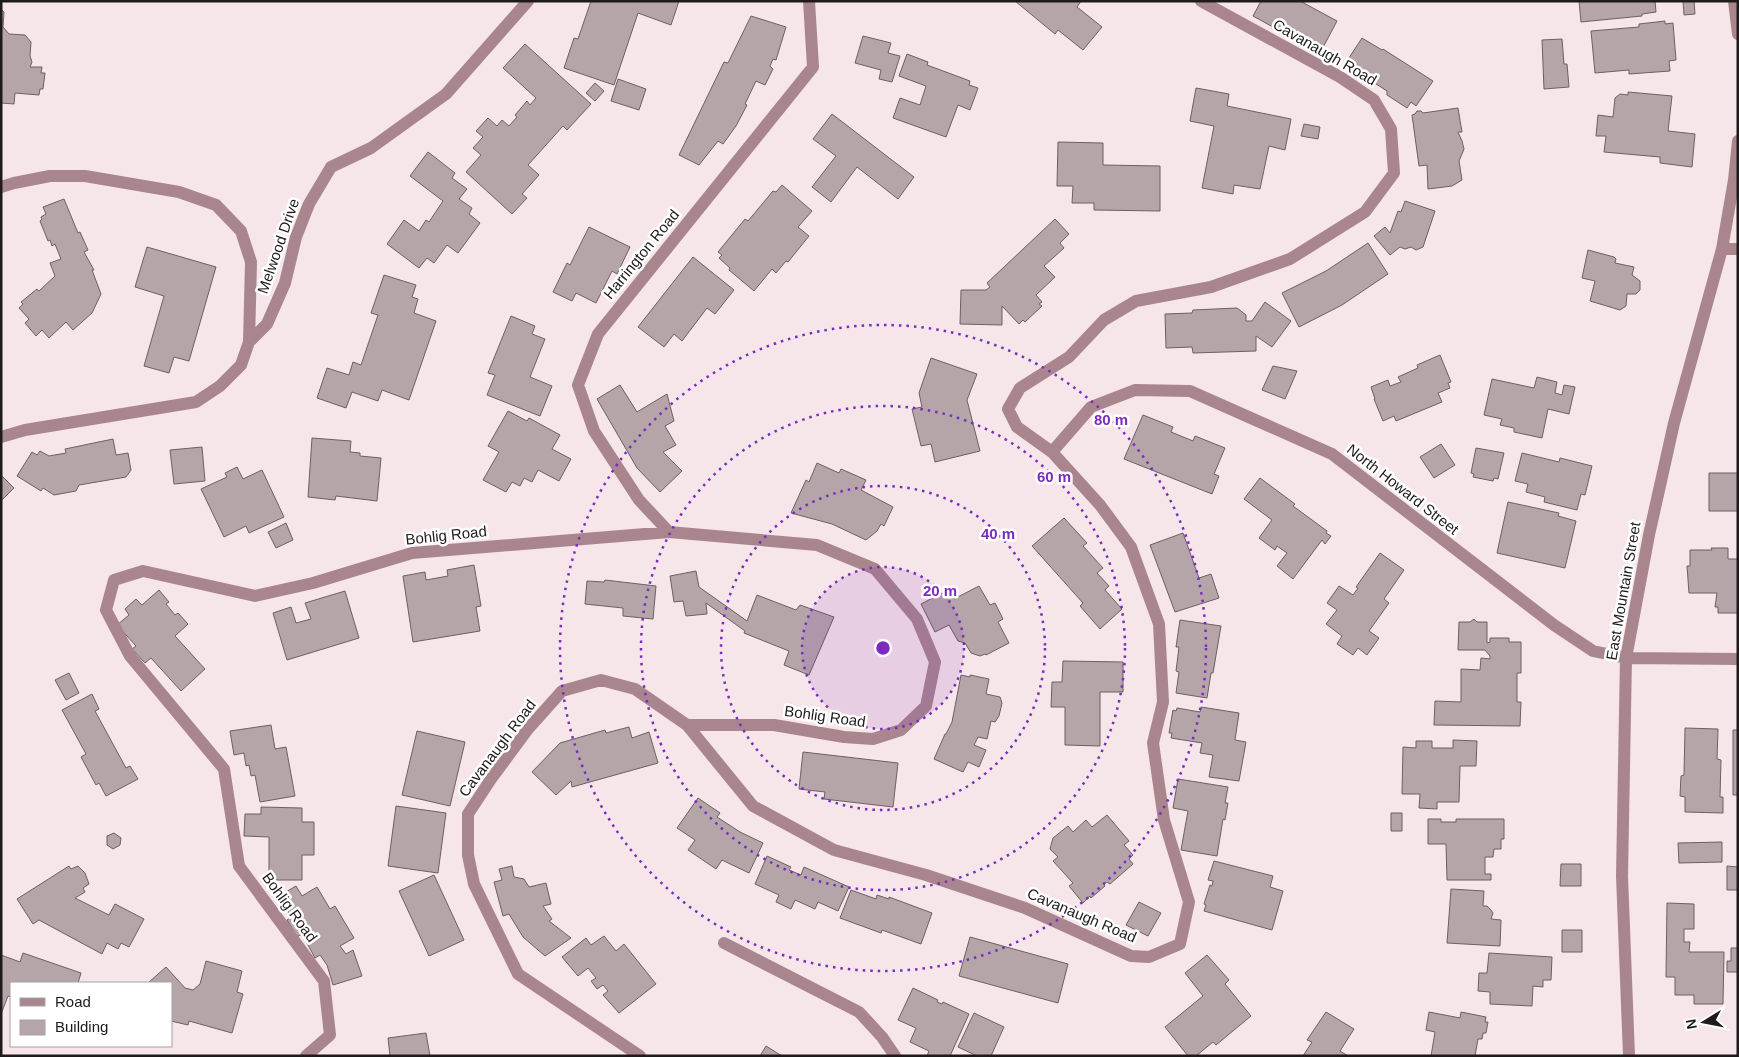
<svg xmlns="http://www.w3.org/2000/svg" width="1739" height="1057" font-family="Arial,sans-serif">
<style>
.building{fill:#b5a5a9;stroke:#6d5f62}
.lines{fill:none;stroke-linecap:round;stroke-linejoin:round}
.minor{stroke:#a9868e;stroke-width:12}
.ring{fill:none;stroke:#7b2cbf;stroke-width:2.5;stroke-dasharray:2.5 5}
.labels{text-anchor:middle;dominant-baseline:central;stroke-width:5;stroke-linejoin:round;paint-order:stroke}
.street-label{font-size:15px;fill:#1f1a1b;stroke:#fff}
.centre{fill:#7b2cbf;stroke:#fff;stroke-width:2.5}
.ring-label{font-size:15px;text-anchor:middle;font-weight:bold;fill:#7b2cbf;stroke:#fff;stroke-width:5;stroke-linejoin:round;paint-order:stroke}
</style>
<rect width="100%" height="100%" fill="#f6e5e9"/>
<path class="building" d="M591,1H679L671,25L638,13L614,85L564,68L574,38L578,39Z
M1015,1H1081L1077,7L1102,27L1083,50L1058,30L1055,34Z
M1261,1H1300L1337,21L1319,55L1272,29L1273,27L1253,16Z
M1579,1H1655L1656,12L1642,14V16L1581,22Z
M1683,1H1694L1695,14L1684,15Z
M1,9L4,12L3,27L9,34L25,35L31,42L30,56L32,62L30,67H42L41,73H45L43,89H40L39,95L15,93L14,104L1,103Z
M751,16L786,27L776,60L773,59L770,66L773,69L765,85L756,81L745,104L747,105L736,126L723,144L718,141L699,165L679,155L724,62L728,63Z
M1665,21V24L1673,23L1676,60L1669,61L1670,71L1629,74V70L1595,73L1591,31L1639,27V24Z
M863,36L891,43L888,53L900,56L892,82L879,79L881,70L855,63Z
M1362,38L1382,50L1383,49L1433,81L1416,106L1411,102L1407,108L1387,95V91L1345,64Z
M1562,39L1564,64H1567L1569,87L1544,89L1542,40Z
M525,44L591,104L567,130L563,126L528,165L539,175L522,194L527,198L512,214L466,172L481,155L473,148L483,137L476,131L488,118L497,126L502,120L509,126L517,117L515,115L527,101L530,105L536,98L503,68Z
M907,54L928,62L927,65L970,81L969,85L978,88L970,110L958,105L946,137L893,118L900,98L920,105L926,86L899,76Z
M618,79L646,89L639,110L611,101Z
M595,83L604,91L595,101L586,93Z
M1196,88L1229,94L1227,106L1291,119L1285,150L1269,146L1260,189L1234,185L1233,194L1202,188L1214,126L1190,121Z
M1628,92L1672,96L1668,131L1695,134L1692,167L1660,163V157L1604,152L1606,136H1596L1598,115L1613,117L1615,98L1620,94L1628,95Z
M1458,108L1462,132H1458L1462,141L1464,149L1459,161L1462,180L1452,186L1428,189L1427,165L1419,166L1412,115L1415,114L1417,111H1421L1423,113Z
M832,114L914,177L898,199L857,167L831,202L812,187L836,156L813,139Z
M1304,124L1320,127L1318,139L1301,136Z
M1058,142L1103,143V165L1160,166V211L1094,210V203H1072L1073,186H1057Z
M428,152L455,173L452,178L467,189L459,199L472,208L469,214L480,223L458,253L447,245L434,263L427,258L419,268L387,244L404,220L419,231L426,220L429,222L443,201L410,176Z
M782,185L812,211L798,227L809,236L788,262L786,261L776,273L772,269L754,291L729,270L730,268L719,258L722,255L718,252L745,219L748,221L773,191L776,192Z
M64,199L78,233L80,232L88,250L84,252L94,270H92L101,294L92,313L73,330L66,322L49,338L42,330L36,336L25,323L29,319L19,308L23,304L21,302L37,289L39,291L55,276L50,263L61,259L55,244L52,246L50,240L48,241L40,221L42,219L41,217L46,214L43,207Z
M1405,201L1435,211L1423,247L1416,250L1411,247L1405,249L1400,247L1390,255L1374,236L1385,227L1390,233L1398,211L1401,212Z
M1055,219L1069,234L1060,243L1064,248L1044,266L1055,277L1036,295L1042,302L1039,304L1042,306L1025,322L1023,320L1019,324L1002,306V325L960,324L961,290H986L990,287L987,283Z
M589,227L630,247L617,274L612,271L596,303L576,293L572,301L553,292L567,263L570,265Z
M1368,243L1388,274L1342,305L1299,327L1282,293L1326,271Z
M147,247L216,267L189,361L174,357L169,373L144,366L164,296L135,287Z
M1588,250L1614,257L1616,259L1615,263L1634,267L1632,275L1640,281V290L1636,294H1627L1626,306L1620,310L1590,301L1595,281L1582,278Z
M693,257L734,290L715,314L707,308L682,341L674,334L664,347L638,327Z
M384,275L416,285L412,297L418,299L414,313L436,321L409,400L382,390L378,401L352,392L346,408L317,398L327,368L349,375L353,362L361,365L378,315L371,313Z
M1265,302L1291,321L1272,347L1256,336V351L1193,353L1192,347L1166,348L1165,314L1192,313L1193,310L1237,308L1246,315V321H1252Z
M511,316L535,326L532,334L545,339L530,377L552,386L540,416L487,395L495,375L488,373Z
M1440,355L1451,382L1448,383L1450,388L1438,393L1442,402L1396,421L1394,416L1383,421L1374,399H1375L1371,387L1388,380L1390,386L1401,382L1398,377L1418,368L1417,365Z
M931,358L977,374L967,400L980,451L935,462L931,444L921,446L912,409L922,407L919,393Z
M1273,366L1297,371L1285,399L1262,390Z
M1537,377L1557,382L1555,393L1562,395L1564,385L1575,387L1569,414L1548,409L1542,438L1514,432V428L1500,425L1502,419L1484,415L1492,379L1534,388Z
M620,385L637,412L667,394L674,421L665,426L676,445L663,452L682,471L660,492L637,468L597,399Z
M508,411L527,421L529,418L560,435L552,449L571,459L559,481L538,470L532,482L524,478L520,486L512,482L506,492L483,480L499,452L488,446Z
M1143,415L1173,427L1171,432L1193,441L1195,436L1225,448L1214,474L1219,476L1212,494L1124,459Z
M312,438L351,441L350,452L360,453V456L381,458L377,501L336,496L335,500L308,497Z
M113,439L116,455L128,453L131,470L126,477L79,485L76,491L54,495L43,488L41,491L17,476L32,452L37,455L40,451L49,456L66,453L65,449Z
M1441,444L1455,465L1434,478L1420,457Z
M202,447L205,481L174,484L170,450Z
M1476,448L1504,453L1498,479L1494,478L1493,481L1473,477L1474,474L1471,473Z
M1522,453L1559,462L1560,458L1592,466L1585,495L1581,494L1577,510L1544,502L1545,497L1526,492L1528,484L1515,481Z
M817,463L839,473L841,469L866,480L861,490L893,507L884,526L881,524L877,531L866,540L832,524L791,513L806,480L809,482Z
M237,467L243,479L262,470L284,517L249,533L246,526L224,537L201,489L227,477L225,473Z
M1709,473H1738V511H1709Z
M1,475L14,488L1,501Z
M1260,478L1295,504L1293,506L1327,531L1326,533L1331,536L1325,544L1322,540L1293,579L1277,566L1287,553L1277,546L1275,550L1259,538L1272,520L1244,499Z
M1508,502L1559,513L1558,516L1576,521L1565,568L1497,553Z
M1064,518L1087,543L1083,546L1103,568L1097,573L1109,586L1105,590L1122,609L1100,629L1080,606L1083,603L1032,546Z
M286,523L293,540L276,548L268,532Z
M1183,533L1199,578L1211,574L1219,598L1175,612L1150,545Z
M1711,548H1728V559H1738V613H1718V607H1715L1717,593H1689L1687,566H1690V550H1712Z
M1380,553L1404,570L1384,599L1389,603L1369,631L1379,638L1367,655L1358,648L1353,655L1337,644L1342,636L1326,624L1337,610L1327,603L1339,586L1353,595L1358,588L1356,587Z
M474,565L481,606L476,607L480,631L413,642L403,576L425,572L426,580L448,576L447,570Z
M696,571L699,587L747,621L757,595L796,610L800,605L834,617L809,675L784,665L789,651L744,633L745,631L706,603L707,614L686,616L683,601L674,602L670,576Z
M605,580L656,586L653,619L623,616V608L585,604L587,581L604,582Z
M979,586L990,605L995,603L1003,619L998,622L1009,643L986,655L985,654L980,656L971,653L965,643L958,641L949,625L935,632L921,604L948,590L954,599Z
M159,590L169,602L166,604L175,615L178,613L188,624L175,636L205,669L181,691L151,658L145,663L132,649L136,646L117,625L129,615L125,609L136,599L142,605Z
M345,591L359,638L287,660L273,613L291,607L296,623L311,619L305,603Z
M1474,619L1477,622H1487V643L1490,642V638H1509V642H1521V673H1517V702H1521L1520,726L1434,725L1435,701L1461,702V669L1480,670L1481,658L1490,659V656L1485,650H1458L1459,622H1470Z
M1180,620L1221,626L1213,673H1211L1207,698L1176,693L1179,672L1176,671L1179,647H1176Z
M1063,661L1123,662V692H1100V746L1065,745V707H1051L1052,682H1062Z
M69,673L79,693L66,700L55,680Z
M961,675L970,677V675L989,679L986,694L1000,697L1002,703L999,716L995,722L991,721L987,739L978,737L974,745L986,750L979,767L968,762L963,772L934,759L945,734H946L952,722Z
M92,694L99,709L95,711L126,768L130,766L138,779L106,796L99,783L96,785L81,757L86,754L62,710Z
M1201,707L1239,713L1235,740L1246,742L1239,781L1209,777L1213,755L1200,753L1202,743L1171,738L1172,733H1169L1173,710L1176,711L1177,708L1200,712Z
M271,725L275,749L286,747L295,796L260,802L255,775L251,776L249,765L246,766L244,753L234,755L230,731Z
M629,727L632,738L649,732L658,763L572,787L571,781L556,795L532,772L560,743L605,730L606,733Z
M1685,728L1718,729L1717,759L1721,760L1720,797H1723V813L1685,812V797L1680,796L1681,776L1684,775Z
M1733,730H1738V795H1733Z
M417,731L465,742L450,806L402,795Z
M1453,740L1477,741L1476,766H1460L1459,802H1437V809L1419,808L1420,794H1402L1403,747L1416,748V741H1432V748H1453Z
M803,752L898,763L893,807L824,799L825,792L799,789Z
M1178,779L1228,787L1225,803H1228L1225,820L1223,819L1217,856L1181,850L1188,811L1173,808Z
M698,798L720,813L717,817L740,832L763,843L749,873L722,860L716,869L688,850L695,840L677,828Z
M396,806L446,813L438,873L388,866Z
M261,807L302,808V822H314V855H302V880H269V837L244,836L245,814H261Z
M1391,813H1402V831H1391Z
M1107,815L1129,841L1124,845L1133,855L1129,859L1133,864L1110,884L1107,882L1104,884L1105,886L1091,898L1090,896L1083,903L1069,886L1073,883L1053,861L1058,857L1050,849L1053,838L1068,826L1073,832L1086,820L1092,827Z
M1428,819H1441V822H1456V819H1504V839H1501V849H1494L1493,857H1485V874H1491V880H1447L1446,844H1428Z
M114,833L121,838L120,845L113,849L107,845V836Z
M1722,842V862L1679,863L1678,843Z
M767,856L791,867L789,870L801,875L804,867L849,887L838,911L818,902L815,909L795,900L791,909L776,902L779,895L755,884Z
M1214,861L1273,876L1270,887L1283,891L1272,930L1204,911L1206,905L1204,904L1210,885L1212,886L1213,881L1208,880Z
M1561,864H1581V886H1560Z
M69,866L71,869L78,866L85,873L89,884L83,888L85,892L75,898L109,915L115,904L144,919L129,947L121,943L118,949L107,943L102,954L39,920L33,924L17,899Z
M512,866L514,877L524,879L529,887L546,883L551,904L543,906L552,919L549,921L571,938L545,956L523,937L509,914L503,916L494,882L502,880L499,869Z
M1727,866L1738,867V890H1727Z
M434,875L464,940L429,956L399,891Z
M296,886L302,896L317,887L330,909L335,906L354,938L340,946L346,954L353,950L362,976L333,985L327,965L320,955L315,958L302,934L297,937L287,920L291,917L279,896Z
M1451,889L1484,891L1483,906H1487L1491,910L1493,913L1491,919L1501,920L1500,946L1447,943Z
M851,890L876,899L877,895L889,899V897L932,913L921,944L882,930L881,933L840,918Z
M1139,902L1161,913L1148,936L1126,925Z
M1667,903L1694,904V929H1684V942H1690L1689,952H1724L1723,1004H1694V995H1675V977H1666Z
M1562,930H1582V952H1562Z
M604,936L616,951L624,944L656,984L619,1013L603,995L608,991L603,985L597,989L591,981L596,978L588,968L578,976L562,957L586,938L591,945Z
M970,937L1068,964L1058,1003L959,976Z
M1731,948H1738V972H1727V961H1731Z
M23,953L81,973L78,983H11V997L8,996L1,1014V955L20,962Z
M1489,953L1552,957L1551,980H1543V987L1533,986L1532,1006L1490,1004V992L1478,991L1479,973H1487Z
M1207,955L1229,980L1225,984L1251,1016L1216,1045L1213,1042L1196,1056H1188L1165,1027L1203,996L1185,973Z
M206,961L242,971L237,992L243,994L232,1033L189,1021L188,1025L171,1021V983H148L166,967L185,988L193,990L200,984Z
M913,988L938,1000L937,1002L942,1004L943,1002L969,1014L950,1056H927L929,1051L910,1042L916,1028L898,1020Z
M1326,1012L1354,1029L1340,1051L1348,1056H1303L1312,1042L1307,1040Z
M1429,1012L1460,1018L1461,1012L1486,1017L1485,1022H1488L1486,1033H1483L1482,1039H1478L1475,1056H1431L1435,1032L1426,1030Z
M974,1013L1004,1027L991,1056H977L958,1047Z
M426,1033L430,1056H390L388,1038Z
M766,1046L782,1056H760Z"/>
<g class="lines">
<path class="minor" d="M1734,1L1738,34
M1,187L14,183L50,176H85L179,192L216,205L241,231L251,262L249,342
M1722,249H1738
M1,437L25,430L196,402L220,386L241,365L249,342L267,324L285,283L296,237L309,204L331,167L371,148L446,94L528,1
M1052,452L1091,407L1135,390L1190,391L1332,454L1554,625L1593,651L1626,658L1738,659
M669,532L639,500L594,431L578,385L598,334L813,67L809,1
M724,943L859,1012L882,1037L895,1056
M306,1056L330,1035L324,981L239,866L224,769L130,656L106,610L114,580L143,571L255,596L313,583L412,553L669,532L817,545L875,569L917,619L935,662L926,706L901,730L873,739L844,737L774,725H687
M640,1056L518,974L474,884L468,855V814L491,779L528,729L562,691L601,680L635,689L687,725L753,806L834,850L926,875L1025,908L1131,956L1149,957L1180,944L1189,902L1164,820L1153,743L1163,702L1159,624L1131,547L1100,505L1052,452L1017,427L1008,409L1020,388L1069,357L1104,320L1136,301L1211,287L1290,259L1365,212L1394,173L1391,129L1374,100L1340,77L1201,1
M1629,1056L1622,876L1626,658L1649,535L1674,423L1722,249L1734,180L1738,141"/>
</g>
<circle cx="883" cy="648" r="81" fill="#7b2cbf" fill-opacity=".12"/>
<g class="ring">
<circle cx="883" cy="648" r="81"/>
<circle cx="883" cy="648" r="162"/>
<circle cx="883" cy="648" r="242"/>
<circle cx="883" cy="648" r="323"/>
</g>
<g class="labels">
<g class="street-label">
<text transform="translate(1325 52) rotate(30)">Cavanaugh Road</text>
<text transform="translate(278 246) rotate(-71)">Melwood Drive</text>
<text transform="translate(641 254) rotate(-51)">Harrington Road</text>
<text transform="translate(1403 489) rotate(38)">North Howard Street</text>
<text transform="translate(446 535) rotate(-6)">Bohlig Road</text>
<text transform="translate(1623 591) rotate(-80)">East Mountain Street</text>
<text transform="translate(825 716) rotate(8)">Bohlig Road</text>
<text transform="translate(497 748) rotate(-53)">Cavanaugh Road</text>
<text transform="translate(290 907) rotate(54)">Bohlig Road</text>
<text transform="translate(1082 915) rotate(23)">Cavanaugh Road</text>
</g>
</g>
<circle cx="883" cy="648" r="8" class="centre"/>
<g class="ring-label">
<text x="1111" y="425">80 m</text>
<text x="1054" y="482">60 m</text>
<text x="998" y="539">40 m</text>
<text x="940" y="596">20 m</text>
</g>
<rect width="1739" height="1057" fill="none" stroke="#1f1a1b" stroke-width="5"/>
<rect x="10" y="982" width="162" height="65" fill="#ffffff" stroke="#a5a3a4"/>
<rect x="20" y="998" width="25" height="8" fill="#a9868e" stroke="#a5a3a4"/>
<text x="55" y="1007" font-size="15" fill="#1f1a1b">Road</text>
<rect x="20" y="1020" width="25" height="15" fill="#b5a5a9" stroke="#a5a3a4"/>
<text x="55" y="1032" font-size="15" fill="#1f1a1b">Building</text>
<g transform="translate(1704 1022) rotate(260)" stroke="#ffffff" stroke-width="4" paint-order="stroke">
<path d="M0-4L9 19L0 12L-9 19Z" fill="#1f1a1b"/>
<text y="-8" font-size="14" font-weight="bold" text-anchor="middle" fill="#1f1a1b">N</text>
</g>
</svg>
